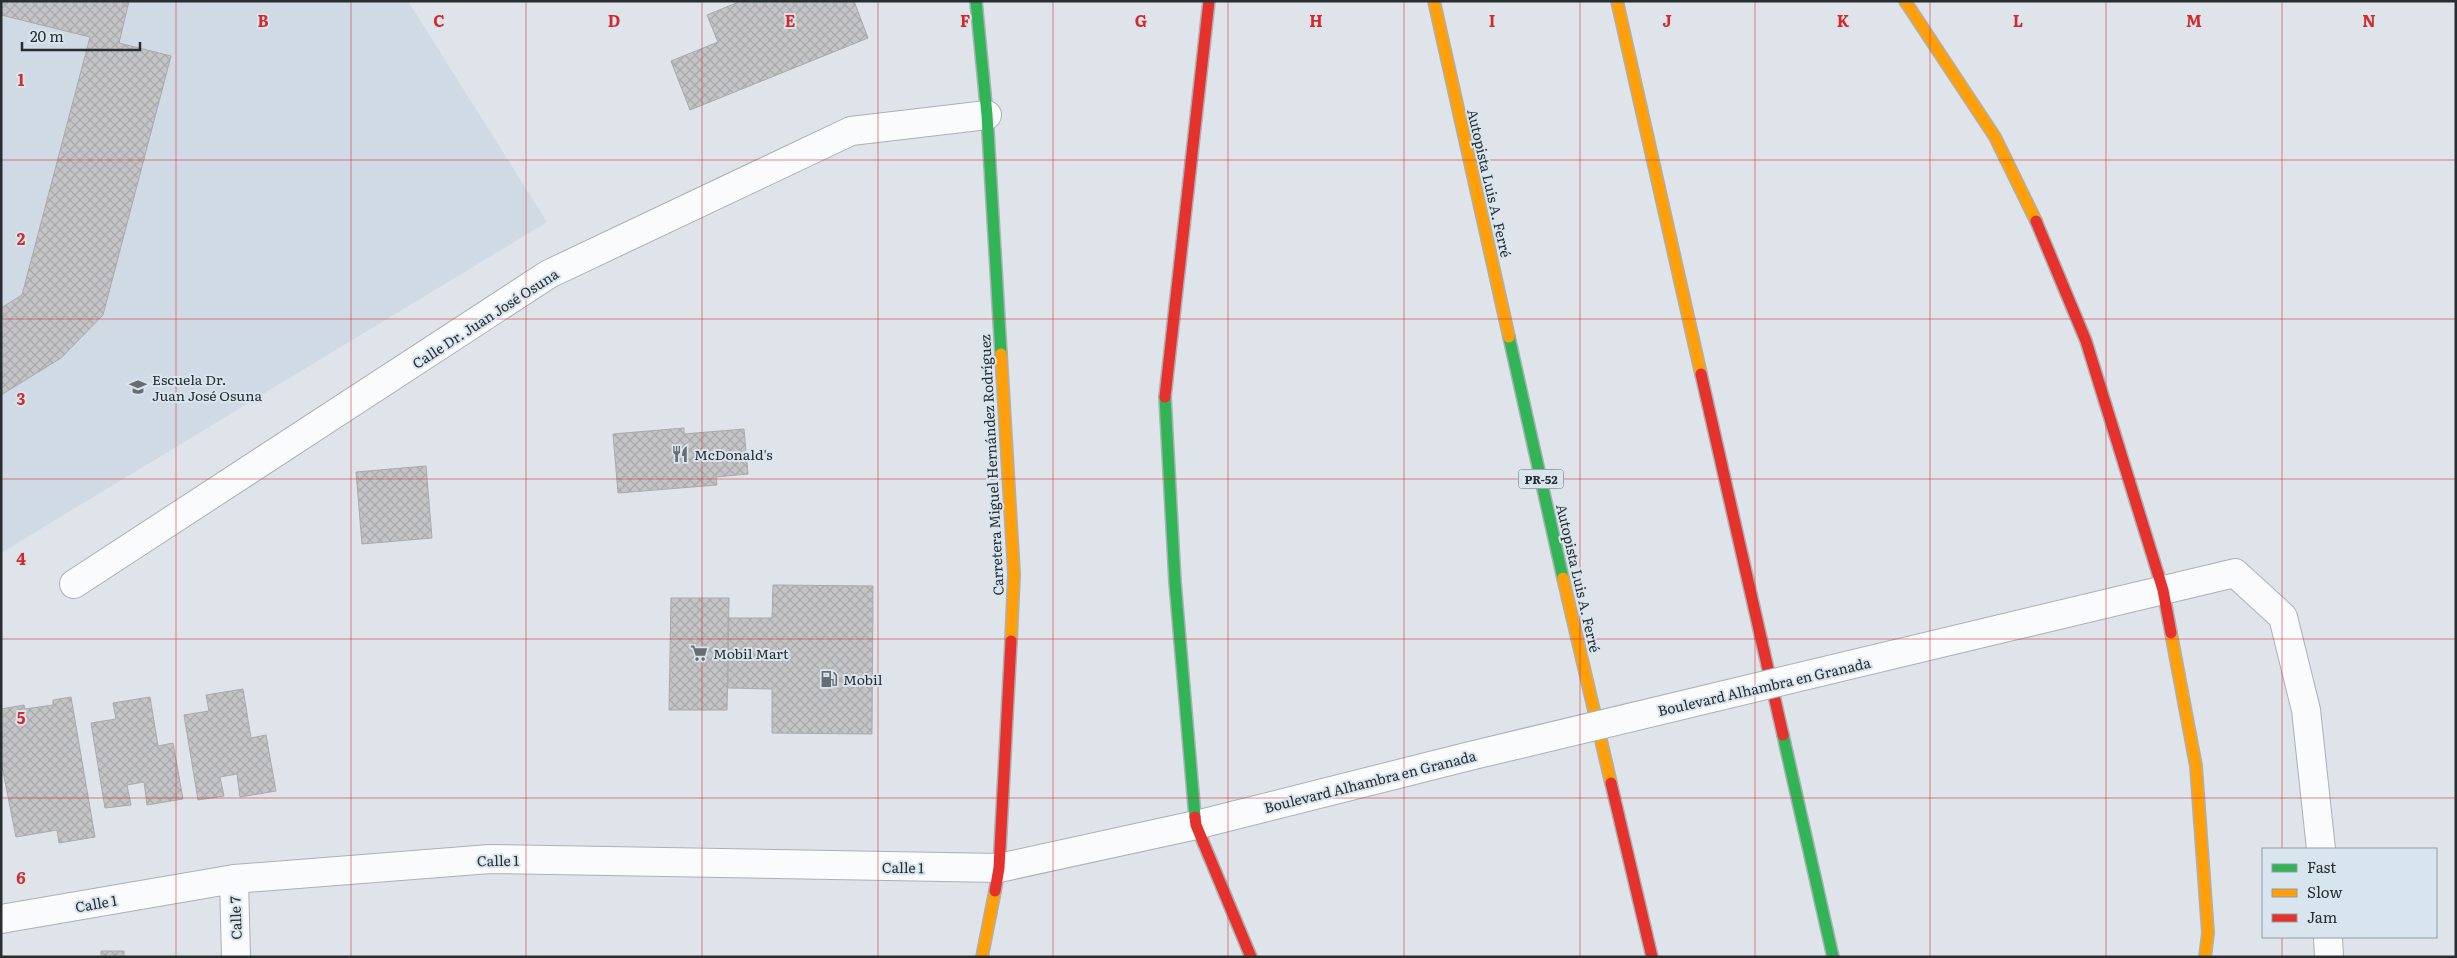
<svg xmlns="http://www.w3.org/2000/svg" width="2457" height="958" font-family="Literata,serif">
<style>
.built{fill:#cfdae5}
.building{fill:url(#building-cross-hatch);stroke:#a9a9ac}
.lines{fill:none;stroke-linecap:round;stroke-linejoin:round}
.street-casing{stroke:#abb0b4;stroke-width:30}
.fast-casing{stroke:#abb0b4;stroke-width:14}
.slow-casing{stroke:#abb0b4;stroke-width:14}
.jam-casing{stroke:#abb0b4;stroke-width:14}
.street{stroke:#fafbfc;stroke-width:28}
.fast{stroke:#30b455;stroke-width:11}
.slow{stroke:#ff9f0a;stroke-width:11}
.jam{stroke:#e5322d;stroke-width:11}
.street-bridge-casing{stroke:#abb0b4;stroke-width:30;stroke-linecap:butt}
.street-bridge{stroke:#fafbfc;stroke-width:28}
.grid{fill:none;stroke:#d62828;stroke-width:1;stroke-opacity:0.55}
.labels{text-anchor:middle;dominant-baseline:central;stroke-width:4;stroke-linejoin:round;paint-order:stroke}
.shield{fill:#d9e5ee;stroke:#5d6469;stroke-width:1}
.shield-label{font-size:12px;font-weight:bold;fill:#282d30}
.street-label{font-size:14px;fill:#282d30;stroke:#d9e5ee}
.poi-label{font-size:14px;fill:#282d30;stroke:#d9e5ee;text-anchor:start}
.grid-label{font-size:16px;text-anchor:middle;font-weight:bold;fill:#d62828;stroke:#d9e5ee;stroke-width:4;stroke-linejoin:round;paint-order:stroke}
</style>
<defs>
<pattern id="building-cross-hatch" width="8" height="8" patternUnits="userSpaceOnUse" patternTransform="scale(1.25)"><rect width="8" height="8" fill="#c4c4c7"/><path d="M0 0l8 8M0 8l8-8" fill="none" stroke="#a8a9ab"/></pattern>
</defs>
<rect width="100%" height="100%" fill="#dee4e9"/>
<path class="built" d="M1,1H408L547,222L1,553Z"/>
<path class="building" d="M1,1H129L119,43L171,56L103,315L61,358L1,395V308L22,295L90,37L1,15Z
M741,1H854L868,38L690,110L671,61L718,42L707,15Z
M684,428V434L744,429L748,474L716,477L717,485L618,493L613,434Z
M426,466L432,538L362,544L356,472Z
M773,585L873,586L872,734L772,733V689L728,688V618H772Z
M671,598H729L727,710H669Z
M243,689L251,738L266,735L276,791L240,797L237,774L220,777L224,796L198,800L184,715L209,711L206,695Z
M71,697L95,837L59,843L57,830L16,837L1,761V709L24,705L25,709L53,705V700Z
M150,697L158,746L173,743L183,799L147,805L144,782L127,785L131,805L105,808L91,723L116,719L113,703Z
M101,951H124V957H101Z"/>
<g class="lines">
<g class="street-casing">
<path id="street" d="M74,584L549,274L851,131L987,115
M2000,629L2235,573L2283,617L2306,710L2321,849
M234,879L236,957
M1,919L234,879L490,859L999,868L1196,825L1474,755
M2328,937L2329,957"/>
</g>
<g class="fast-casing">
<path id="fast" d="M976,1L987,115L1001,354
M1509,337L1563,578
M1165,397L1175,582L1195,817
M1783,735L1833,957"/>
</g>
<g class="slow-casing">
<path id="slow" d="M1434,1L1509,337
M1617,1L1701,374
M1905,1L1995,137L2036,221
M1001,354L1014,574L1011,641
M1563,578L1611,783
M2171,633L2196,766L2208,933L2205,957
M982,957L995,891"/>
</g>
<g class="jam-casing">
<path id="jam" d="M2036,221L2086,341L2163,590L2171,633
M1701,374L1783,735
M1165,397L1209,1
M1611,783L1652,957
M1195,817L1196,825L1251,957
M995,891L999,868L1011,641"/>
</g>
<use href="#street" class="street"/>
<use href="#fast" class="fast"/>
<use href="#slow" class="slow"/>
<use href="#jam" class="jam"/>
<g class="street-bridge-casing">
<path id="street-bridge" d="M1474,755L2000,629"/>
</g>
<use href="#street-bridge" class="street-bridge"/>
</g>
<path class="grid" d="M176,1V957M351,1V957M526,1V957M702,1V957M878,1V957M1053,1V957M1228,1V957M1404,1V957M1580,1V957M1755,1V957M1930,1V957M2106,1V957M2282,1V849M1,160H2456M1,319H2456M1,479H2456M1,639H2456M1,798H2456M2282,937V957"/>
<defs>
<g id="school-bare" transform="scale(1.35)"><path d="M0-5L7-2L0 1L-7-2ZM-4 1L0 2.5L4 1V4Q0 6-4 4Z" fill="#686d71" stroke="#d9e5ee" stroke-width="2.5" paint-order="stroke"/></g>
<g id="restaurant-bare" transform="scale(1.35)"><path d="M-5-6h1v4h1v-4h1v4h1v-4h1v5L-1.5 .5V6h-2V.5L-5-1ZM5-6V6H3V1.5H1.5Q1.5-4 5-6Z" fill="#686d71" stroke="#d9e5ee" stroke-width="2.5" paint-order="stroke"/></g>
<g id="supermarket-bare" transform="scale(1.35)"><path d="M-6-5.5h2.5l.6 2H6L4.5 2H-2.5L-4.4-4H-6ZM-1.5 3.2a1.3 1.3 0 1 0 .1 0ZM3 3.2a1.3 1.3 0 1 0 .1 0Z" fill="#686d71" stroke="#d9e5ee" stroke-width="2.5" paint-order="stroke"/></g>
<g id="fuel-bare" transform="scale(1.35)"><path d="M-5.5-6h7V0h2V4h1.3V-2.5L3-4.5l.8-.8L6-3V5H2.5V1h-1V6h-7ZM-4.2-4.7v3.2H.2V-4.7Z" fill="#686d71" stroke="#d9e5ee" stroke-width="2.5" paint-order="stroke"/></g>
</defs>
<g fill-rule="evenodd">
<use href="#school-bare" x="138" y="387"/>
<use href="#restaurant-bare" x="680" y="454"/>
<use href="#supermarket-bare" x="699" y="653"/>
<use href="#fuel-bare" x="829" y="679"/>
</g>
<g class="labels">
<rect class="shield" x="1518.5" y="469.5" width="45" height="19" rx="4"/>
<g class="shield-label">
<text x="1541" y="479">PR-52</text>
</g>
<g class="street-label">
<text transform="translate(1490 183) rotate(77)">Autopista Luis A. Ferré</text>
<text transform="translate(485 318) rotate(-33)">Calle Dr. Juan José Osuna</text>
<text transform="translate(991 465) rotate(-93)">Carretera Miguel Hernández Rodríguez</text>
<text transform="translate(1579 578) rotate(77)">Autopista Luis A. Ferré</text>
<text transform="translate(1764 686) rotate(-13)">Boulevard Alhambra en Granada</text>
<text transform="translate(1370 781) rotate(-14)">Boulevard Alhambra en Granada</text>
<text transform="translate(498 860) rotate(-1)">Calle 1</text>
<text transform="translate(903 867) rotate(1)">Calle 1</text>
<text transform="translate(96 903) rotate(-10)">Calle 1</text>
<text transform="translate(235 918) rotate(-92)">Calle 7</text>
</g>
<g class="poi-label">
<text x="152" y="379">Escuela Dr.<tspan x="152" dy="16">Juan José Osuna</tspan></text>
<text x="694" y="454">McDonald's</text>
<text x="713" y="653">Mobil Mart</text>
<text x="843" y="679">Mobil</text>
</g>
</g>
<g class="grid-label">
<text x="263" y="27">B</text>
<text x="439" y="27">C</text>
<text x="614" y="27">D</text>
<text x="790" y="27">E</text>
<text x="965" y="27">F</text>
<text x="1141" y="27">G</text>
<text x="1316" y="27">H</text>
<text x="1492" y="27">I</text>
<text x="1667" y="27">J</text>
<text x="1843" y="27">K</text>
<text x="2018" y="27">L</text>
<text x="2194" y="27">M</text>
<text x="2369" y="27">N</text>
<text x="21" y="86">1</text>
<text x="21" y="245">2</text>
<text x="21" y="405">3</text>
<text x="21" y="565">4</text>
<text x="21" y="724">5</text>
<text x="21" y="884">6</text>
</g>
<rect width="2457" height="958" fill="none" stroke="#282d30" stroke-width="5"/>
<rect x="2262" y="848" width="175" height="90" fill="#d9e5ee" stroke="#929ba2"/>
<rect x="2272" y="864" width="25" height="8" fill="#30b455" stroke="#929ba2"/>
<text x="2307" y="873" font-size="15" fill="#282d30">Fast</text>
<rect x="2272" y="889" width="25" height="8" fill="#ff9f0a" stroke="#929ba2"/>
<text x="2307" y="898" font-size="15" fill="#282d30">Slow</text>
<rect x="2272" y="914" width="25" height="8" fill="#e5322d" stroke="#929ba2"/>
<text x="2307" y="923" font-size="15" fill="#282d30">Jam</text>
<path d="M22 42v8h118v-8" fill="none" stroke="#282d30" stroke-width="2.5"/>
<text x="30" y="42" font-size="15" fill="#282d30" stroke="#d9e5ee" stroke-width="4" paint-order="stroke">20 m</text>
</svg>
